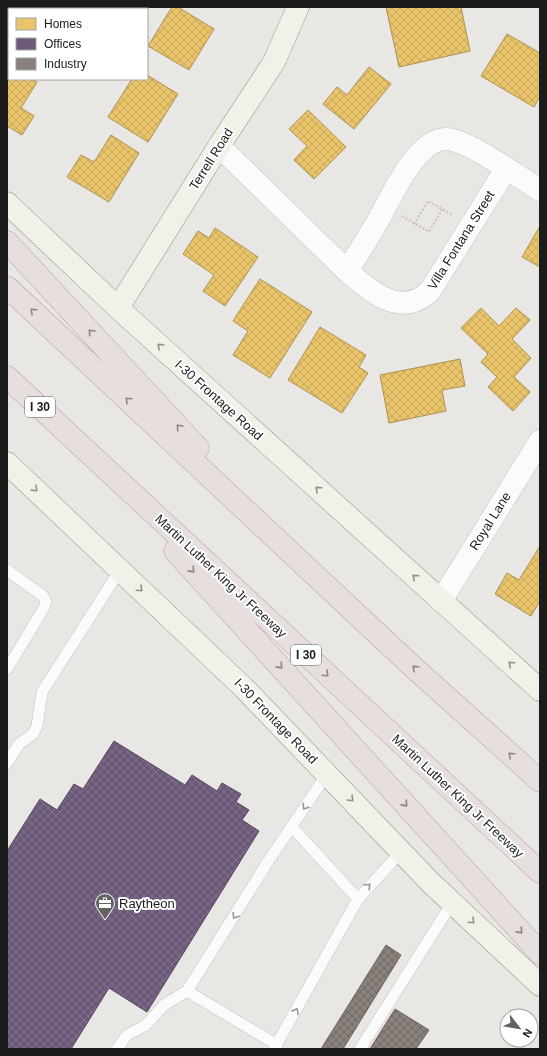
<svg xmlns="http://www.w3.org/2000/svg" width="547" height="1056" font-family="Arial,sans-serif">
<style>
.homes{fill:url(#homes-cross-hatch);stroke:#ab9152}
.offices{fill:url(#offices-cross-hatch);stroke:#54465e}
.industry{fill:url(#industry-cross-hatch);stroke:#69625f}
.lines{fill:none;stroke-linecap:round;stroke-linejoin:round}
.lane-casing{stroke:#c2c1c0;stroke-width:12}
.street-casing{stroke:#c2c1c0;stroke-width:23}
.secondary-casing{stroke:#8f917e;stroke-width:23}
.highway-casing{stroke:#bb9da4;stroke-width:23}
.path{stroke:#d0c4c2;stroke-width:2.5;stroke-dasharray:2 2;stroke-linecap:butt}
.lane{stroke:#fcfbfb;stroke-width:11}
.street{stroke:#fcfbfb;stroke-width:22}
.secondary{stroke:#f1f1e9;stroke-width:22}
.highway{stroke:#e7dede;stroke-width:22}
.oneway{stroke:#8b8686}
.oneway2{stroke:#91918c}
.oneway3{stroke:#979696}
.labels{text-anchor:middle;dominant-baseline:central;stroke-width:4;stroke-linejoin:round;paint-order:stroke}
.shield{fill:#fff;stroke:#5f5f5f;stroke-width:1}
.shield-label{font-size:12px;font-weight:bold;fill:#1b1b1b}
.street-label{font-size:13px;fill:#1b1b1b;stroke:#fff}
.poi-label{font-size:13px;fill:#1b1b1b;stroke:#fff;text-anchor:start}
</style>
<defs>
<pattern id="homes-cross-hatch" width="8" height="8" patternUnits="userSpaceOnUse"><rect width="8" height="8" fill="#e9c46a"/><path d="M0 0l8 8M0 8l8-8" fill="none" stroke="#c7a85b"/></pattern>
<pattern id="offices-cross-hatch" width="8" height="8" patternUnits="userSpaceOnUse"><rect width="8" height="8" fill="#6d597a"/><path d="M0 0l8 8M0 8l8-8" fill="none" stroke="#80728a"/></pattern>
<pattern id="industry-cross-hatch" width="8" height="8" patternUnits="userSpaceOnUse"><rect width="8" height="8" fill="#8a817c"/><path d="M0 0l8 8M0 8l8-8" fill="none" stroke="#706965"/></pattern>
</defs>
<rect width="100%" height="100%" fill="#e9e7e4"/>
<path class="homes" d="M37,7H56L60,9H36Z
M172,7H178L214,29L189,70L148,46Z
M386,7H461L470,51L399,67Z
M507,34L540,53V96L534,107L481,76Z
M7,64L9,65V79H32L37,82L21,108L34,116L22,135L7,126Z
M369,67L391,84L354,129L323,104L337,87L347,95Z
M147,75L178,94L148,142L108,117L132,79H147Z
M308,110L346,147L314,179L294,160L307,146L289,129Z
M111,135L139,153L109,202L67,177L81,155L94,162Z
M540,226V267L522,257Z
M215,228L258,257L225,306L203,291L214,275L183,254L198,231L209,238Z
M260,279L312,312L270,378L233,355L248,331L233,321Z
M481,308L499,326L516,308L530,320L512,339L531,358L514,377L530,392L513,411L488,387L497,377L481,362L488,354L461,328Z
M320,327L366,355L359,367L368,373L342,413L288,380Z
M460,359L465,386L442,390L446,411L389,423L380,375Z
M540,546V601L531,616L495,594L507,573L519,580Z"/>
<path class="offices" d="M114,741L185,785L192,775L217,791L222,783L241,794L236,802L249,810L242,820L259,831L147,1012L109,988L71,1049H7V851L40,799L57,810L74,784L83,789Z"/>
<path class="industry" d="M386,945L401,955L343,1049H321Z
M395,1009L429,1030L416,1049H370Z"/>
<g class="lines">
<g class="lane-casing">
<path id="lane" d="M7,570L43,596L46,602L44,608L7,669
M7,763L19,744L33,734L37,726L42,692L120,570
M292,827L358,899
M187,991L277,1045
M117,1049L127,1035L146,1025L164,1005L187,991L267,863L327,774
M274,1049L358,899L401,852
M360,1049L452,903"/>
</g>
<g class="street-casing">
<path id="street" d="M219,146L347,271C371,291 400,319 430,291L506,169
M347,271C357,255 367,240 376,224C390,201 418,130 453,140C478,147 517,176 540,190
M441,601L540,441"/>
</g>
<g class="secondary-casing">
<path id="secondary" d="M7,203L118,308L540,690
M118,308L219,146L274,62L298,7
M7,463L244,688L431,883L540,985"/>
</g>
<g class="highway-casing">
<path id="highway" d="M7,242L198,448
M7,287L413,667L540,781
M7,377L540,872
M175,551L540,953"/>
</g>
<path class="path" d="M402,216L429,232L442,209
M414,224L428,201L453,215"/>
<use href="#lane" class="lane"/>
<use href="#street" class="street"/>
<use href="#secondary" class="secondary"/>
<use href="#highway" class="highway"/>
</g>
<defs><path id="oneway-chevron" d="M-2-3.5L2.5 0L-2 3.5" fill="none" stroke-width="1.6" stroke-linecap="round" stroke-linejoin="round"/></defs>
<g class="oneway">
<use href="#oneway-chevron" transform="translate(33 311) rotate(-137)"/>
<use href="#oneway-chevron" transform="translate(91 332) rotate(-133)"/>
<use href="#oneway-chevron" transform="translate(128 400) rotate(-137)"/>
<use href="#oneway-chevron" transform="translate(179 427) rotate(-133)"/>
<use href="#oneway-chevron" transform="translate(192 570) rotate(48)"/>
<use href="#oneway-chevron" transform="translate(280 666) rotate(48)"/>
<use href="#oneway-chevron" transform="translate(415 668) rotate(-138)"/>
<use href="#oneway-chevron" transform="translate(326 674) rotate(43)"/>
<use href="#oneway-chevron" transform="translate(511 755) rotate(-138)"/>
<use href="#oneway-chevron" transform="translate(405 804) rotate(48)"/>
<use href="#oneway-chevron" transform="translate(520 931) rotate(48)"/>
</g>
<g class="oneway2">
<use href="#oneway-chevron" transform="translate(160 346) rotate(-138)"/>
<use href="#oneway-chevron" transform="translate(35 489) rotate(44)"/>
<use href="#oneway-chevron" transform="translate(318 489) rotate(-138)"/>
<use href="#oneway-chevron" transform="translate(415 577) rotate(-138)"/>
<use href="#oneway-chevron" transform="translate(140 589) rotate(43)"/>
<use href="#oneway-chevron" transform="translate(511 664) rotate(-138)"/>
<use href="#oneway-chevron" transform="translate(351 799) rotate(46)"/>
<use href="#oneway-chevron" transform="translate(472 921) rotate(43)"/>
</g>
<g class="oneway3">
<use href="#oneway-chevron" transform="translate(305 807) rotate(124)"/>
<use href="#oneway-chevron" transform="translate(368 886) rotate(-47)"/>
<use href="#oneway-chevron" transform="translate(235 916) rotate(122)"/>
<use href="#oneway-chevron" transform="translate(296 1011) rotate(-61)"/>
</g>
<defs>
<g id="office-pin" transform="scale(1)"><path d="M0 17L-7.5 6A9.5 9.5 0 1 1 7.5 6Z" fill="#636261" stroke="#fff"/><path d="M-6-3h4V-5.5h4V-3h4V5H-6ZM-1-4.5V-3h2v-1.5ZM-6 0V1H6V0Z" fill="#fff"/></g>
</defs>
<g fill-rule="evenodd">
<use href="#office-pin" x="105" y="903"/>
</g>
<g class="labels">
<g class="shield">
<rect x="25" y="397" width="30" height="20" rx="3"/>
<rect x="291" y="645" width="30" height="20" rx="3"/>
</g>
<g class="shield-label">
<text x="40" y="407">I 30</text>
<text x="306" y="655">I 30</text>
</g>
<g class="street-label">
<text transform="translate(211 159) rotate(-58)">Terrell Road</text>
<text transform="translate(461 240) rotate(-58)">Villa Fontana Street</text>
<text transform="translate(219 400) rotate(42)">I-30 Frontage Road</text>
<text transform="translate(490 521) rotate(-58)">Royal Lane</text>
<text transform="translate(221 576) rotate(43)">Martin Luther King Jr Freeway</text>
<text transform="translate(276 721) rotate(46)">I-30 Frontage Road</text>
<text transform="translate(458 796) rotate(43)">Martin Luther King Jr Freeway</text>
</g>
<g class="poi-label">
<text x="119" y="903">Raytheon</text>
</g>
</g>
<rect width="547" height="1056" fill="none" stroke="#1b1b1b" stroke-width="16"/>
<rect x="8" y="8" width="140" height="72" fill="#ffffff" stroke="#a4a4a4"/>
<rect x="16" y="18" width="20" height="12" fill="#e9c46a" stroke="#a4a4a4"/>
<text x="44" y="28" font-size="12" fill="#1b1b1b">Homes</text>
<rect x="16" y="38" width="20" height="12" fill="#6d597a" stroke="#a4a4a4"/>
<text x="44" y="48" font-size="12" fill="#1b1b1b">Offices</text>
<rect x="16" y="58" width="20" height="12" fill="#8a817c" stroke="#a4a4a4"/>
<text x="44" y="68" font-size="12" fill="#1b1b1b">Industry</text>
<g transform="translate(519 1028) rotate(121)"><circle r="19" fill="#ffffff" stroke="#a4a4a4"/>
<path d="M0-3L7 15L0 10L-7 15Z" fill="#636261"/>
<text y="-6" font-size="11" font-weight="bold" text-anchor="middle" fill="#1b1b1b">N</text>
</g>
</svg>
